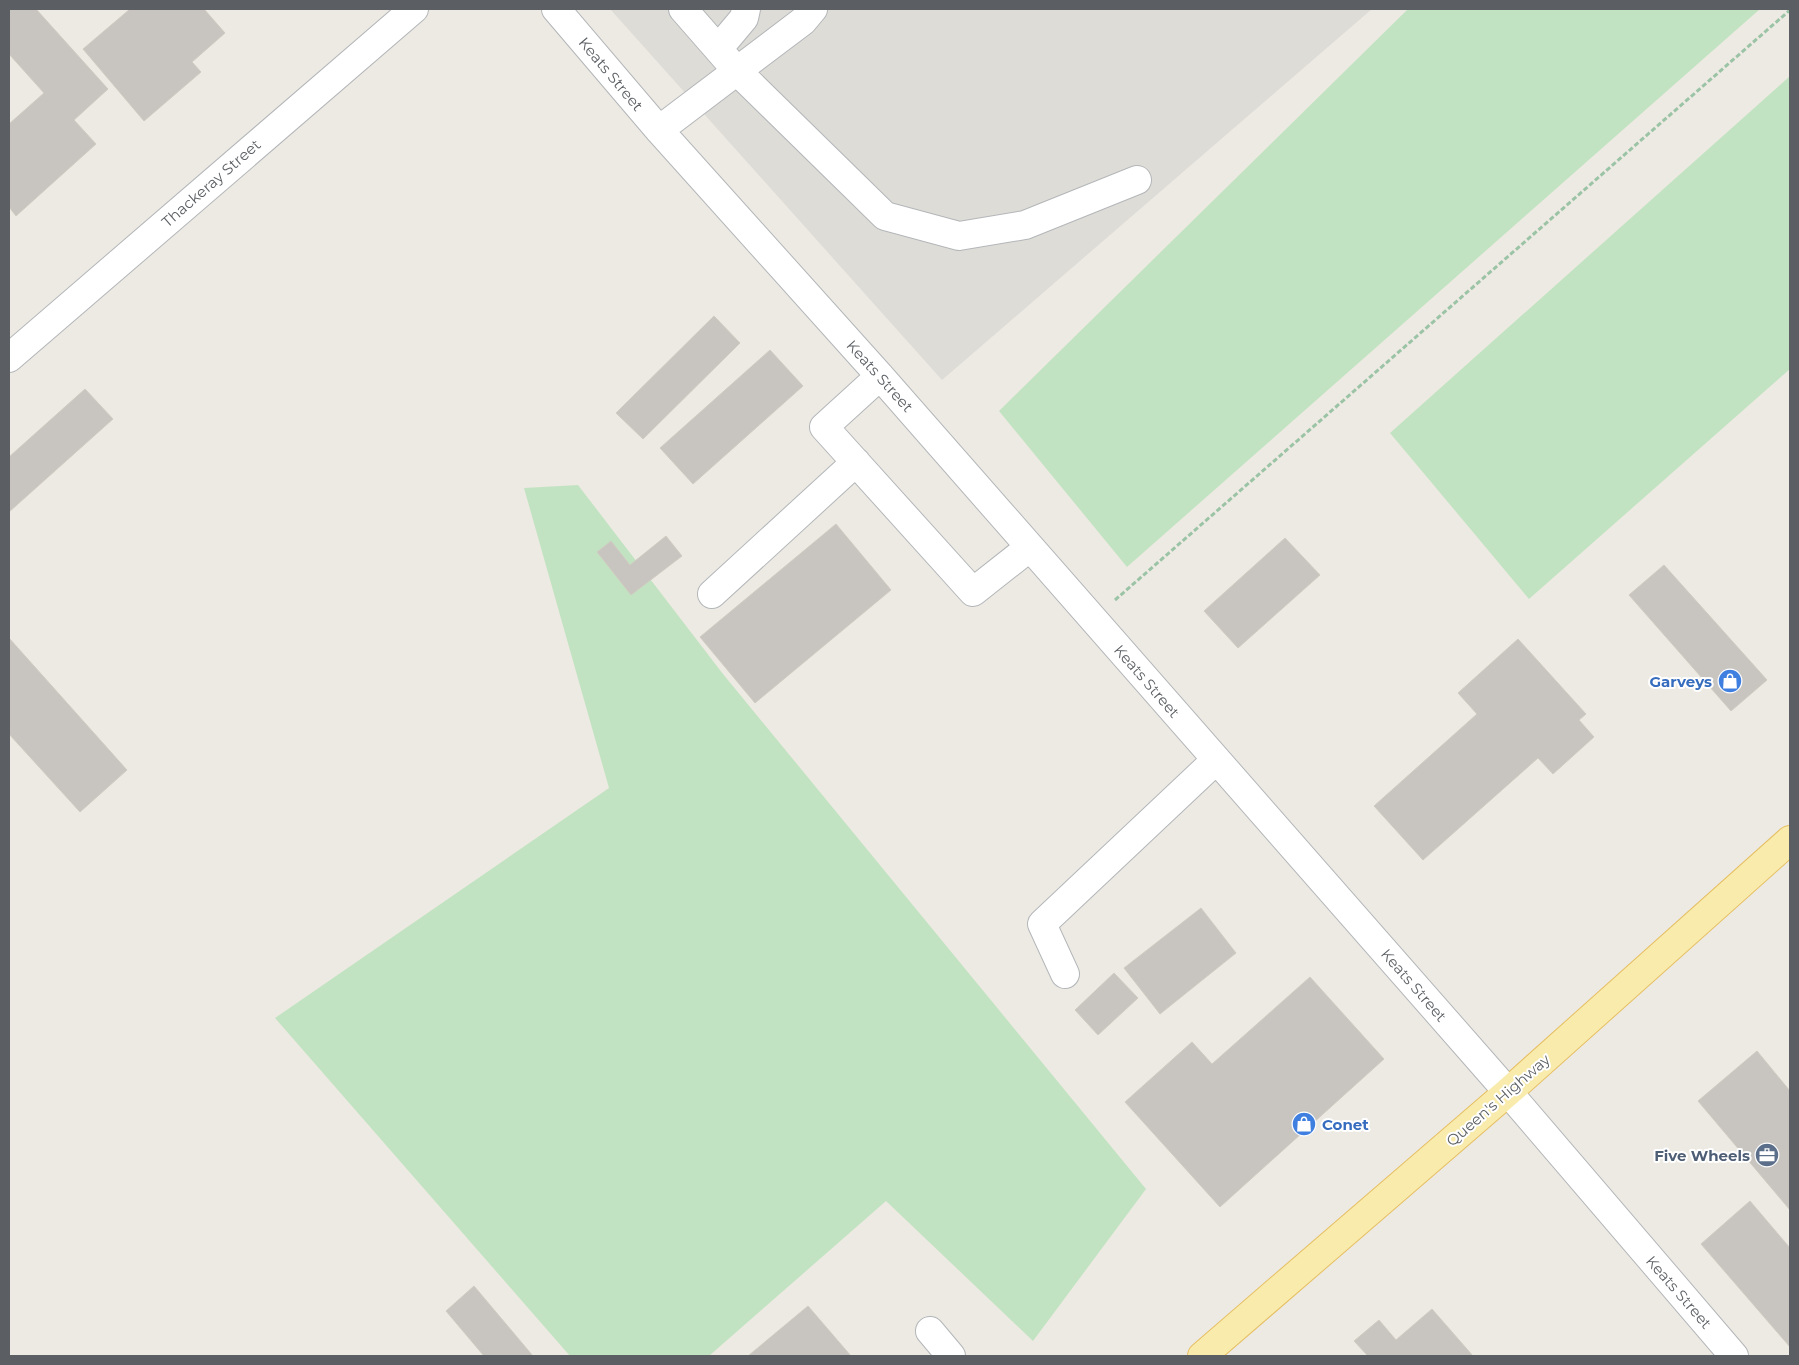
<svg xmlns="http://www.w3.org/2000/svg" width="1799" height="1365" font-family="Montserrat,sans-serif">
<style>
.industrial{fill:#dedcd7}
.green{fill:#c2e3c1}
.building{fill:#c8c5c0;stroke:#d1ccc2}
.lines{fill:none;stroke-linecap:round;stroke-linejoin:round}
.minor-casing{stroke:#b3b6b9;stroke-width:30}
.major-casing{stroke:#e6bf63;stroke-width:30}
.path{stroke:#9bc3a5;stroke-width:3;stroke-dasharray:5 2.5;stroke-linecap:butt}
.minor{stroke:#fff;stroke-width:28}
.major{stroke:#f8ebac;stroke-width:28}
.labels{text-anchor:middle;dominant-baseline:central;stroke-width:4;stroke-linejoin:round;paint-order:stroke}
.street-label{font-size:15px;fill:#5b5f63;stroke:#fff}
.shop-label{font-size:15px;font-weight:bold;fill:#366cbe;stroke:#fff;text-anchor:end}
.service-label{font-size:15px;font-weight:bold;fill:#4e5e75;stroke:#fff;text-anchor:end}
</style>
<rect width="100%" height="100%" fill="#edeae3"/>
<path class="industrial" d="M610,9H1372L942,380Z"/>
<path class="green" d="M1408,9H1760L1127,567L999,411Z
M1790,76V369L1529,599L1390,433Z
M578,485L723,674L1146,1189L1033,1341L886,1201L709,1356H570L275,1018L609,788L524,488Z"/>
<path class="building" d="M9,9H36L108,89L74,120L96,144L16,216L9,207V124L44,93L9,54Z
M130,9H204L225,33L192,62L201,72L144,121L83,49Z
M714,316L740,343L643,439L616,413Z
M770,350L803,386L693,484L660,448Z
M85,389L113,419L9,512V457Z
M836,524L891,590L755,703L700,637Z
M666,536L682,556L631,595L597,552L611,541L630,565Z
M1285,538L1320,575L1238,648L1204,611Z
M1664,565L1767,680L1731,711L1629,595Z
M9,638L127,770L80,812L9,734Z
M1518,639L1586,714L1579,720L1594,737L1553,774L1538,758L1423,860L1374,806L1477,714L1458,693Z
M1201,908L1236,953L1160,1014L1124,968Z
M1114,973L1138,998L1098,1035L1075,1010Z
M1310,977L1384,1059L1220,1207L1125,1102L1192,1042L1212,1064Z
M1757,1051L1790,1091V1210L1698,1101Z
M1750,1201L1790,1248V1347L1701,1244Z
M474,1286L533,1356H484L446,1311Z
M808,1306L851,1356H748Z
M1432,1309L1473,1356H1368L1354,1341L1379,1320L1396,1340Z"/>
<g class="lines">
<g class="minor-casing">
<path id="minor" d="M556,9L659,130L880,376L1508,1092L1734,1356
M683,9L738,72L885,216L959,236L1025,225L1137,180
M718,49L744,18L746,9
M659,130L803,21L813,9
M9,358L414,9
M880,376L824,427L973,592L1030,547
M712,594L856,462
M1065,974L1042,924L1216,760
M930,1331L951,1356"/>
</g>
<g class="major-casing">
<path id="major" d="M1202,1356L1508,1092L1790,840"/>
</g>
<path class="path" d="M1115,600L1790,10"/>
<use href="#minor" class="minor"/>
<use href="#major" class="major"/>
</g>
<defs>
<g id="shop-disc" transform="scale(1.25)"><circle r="9.5" fill="#3f7fe0" stroke="#fff"/><path d="M-5-2.5h2.3a2.7 3.5 0 0 1 5.4 0H5L5.5 6h-11ZM-1.5-2.5h3a1.5 2.3 0 0 0-3 0Z" fill="#fff"/></g>
<g id="office-disc" transform="scale(1.25)"><circle r="9.5" fill="#5c6f8a" stroke="#fff"/><path d="M-6-3h4V-5.5h4V-3h4V5H-6ZM-1-4.5V-3h2v-1.5ZM-6 0V1H6V0Z" fill="#fff"/></g>
</defs>
<g fill-rule="evenodd">
<use href="#shop-disc" x="1730" y="681"/>
<use href="#shop-disc" x="1304" y="1124"/>
<use href="#office-disc" x="1767" y="1155"/>
</g>
<g class="labels">
<g class="street-label">
<text transform="translate(611 74) rotate(50)">Keats Street</text>
<text transform="translate(211 183) rotate(-41)">Thackeray Street</text>
<text transform="translate(880 376) rotate(48)">Keats Street</text>
<text transform="translate(1147 681) rotate(49)">Keats Street</text>
<text transform="translate(1414 985) rotate(49)">Keats Street</text>
<text transform="translate(1498 1100) rotate(-41)">Queen's Highway</text>
<text transform="translate(1679 1292) rotate(49)">Keats Street</text>
</g>
<g class="shop-label">
<text x="1712" y="681">Garveys</text>
<text x="1322" y="1124" text-anchor="start">Conet</text>
</g>
<g class="service-label">
<text x="1750" y="1155">Five Wheels</text>
</g>
</g>
<rect width="1799" height="1365" fill="none" stroke="#5b5f63" stroke-width="20"/>
</svg>
